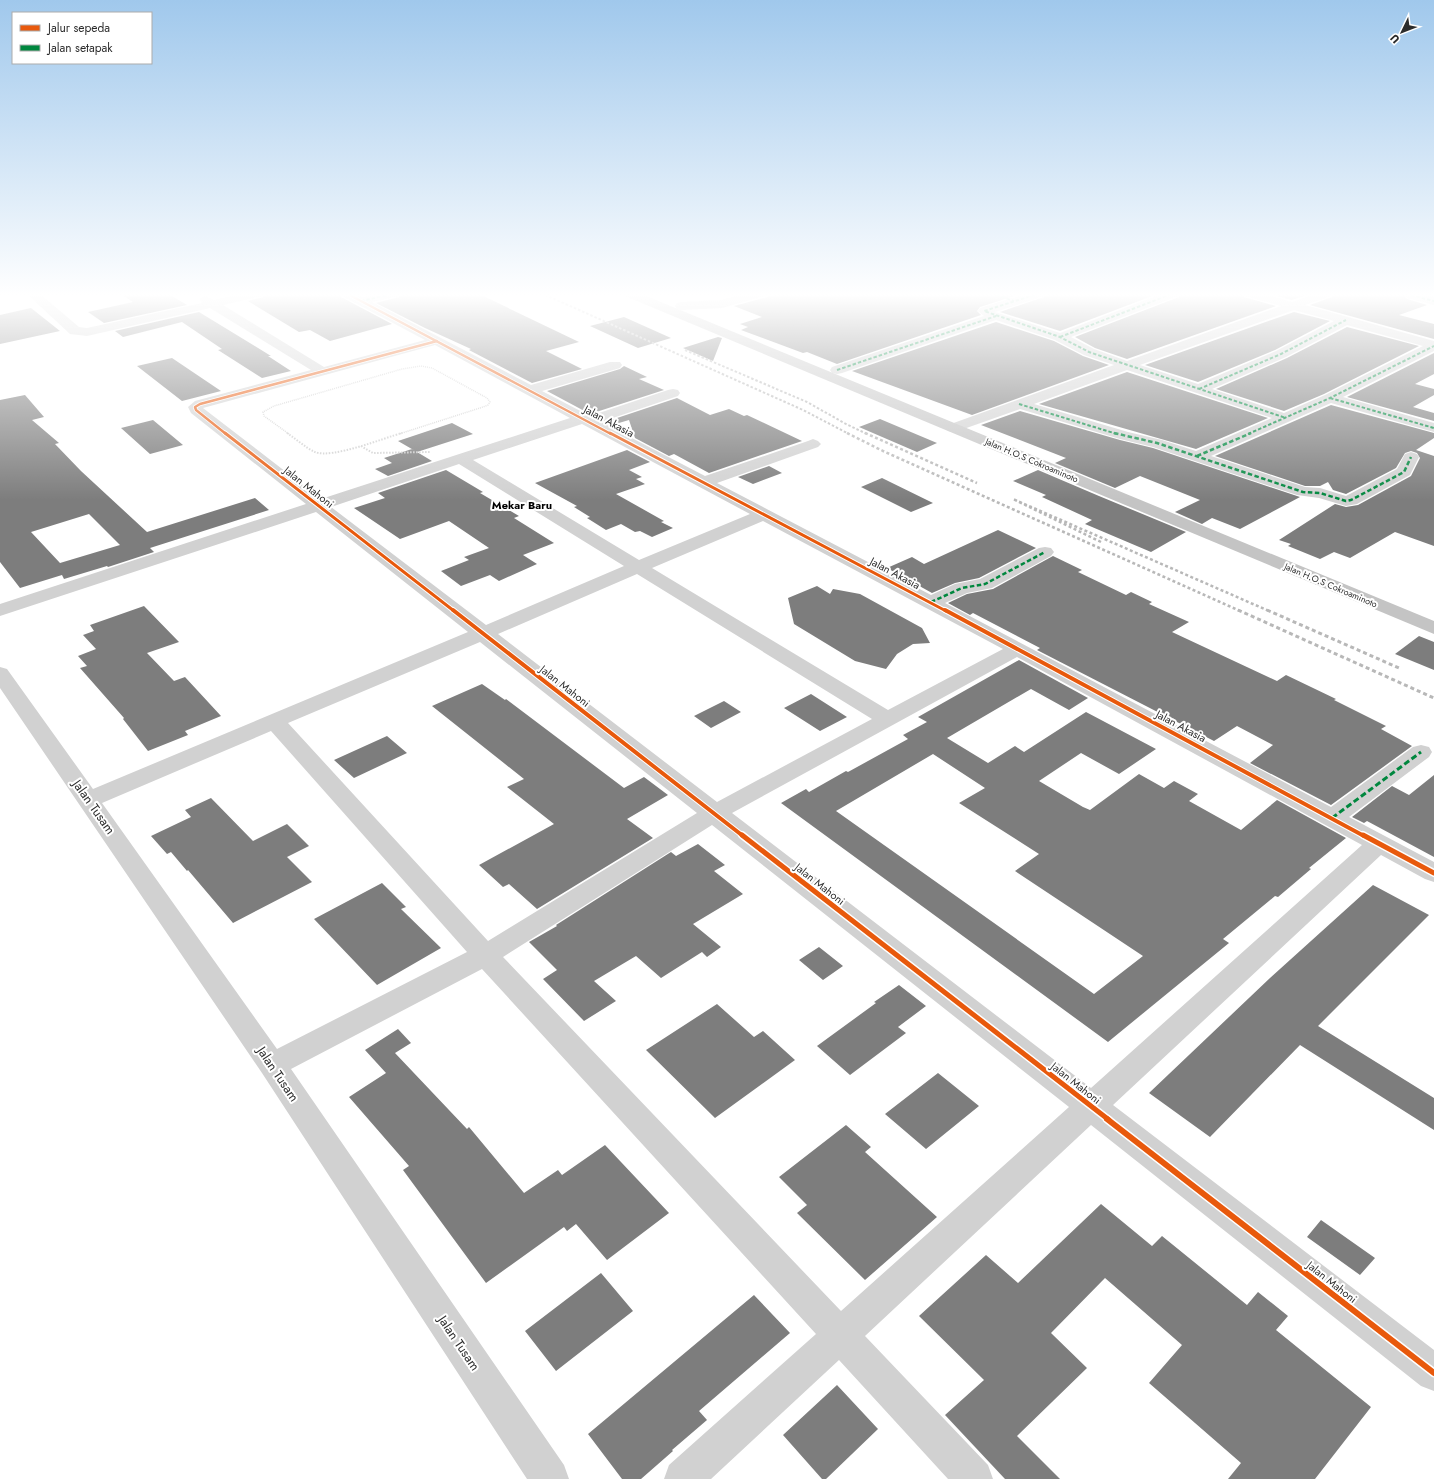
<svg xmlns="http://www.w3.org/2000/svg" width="1434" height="1479" font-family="Jost,sans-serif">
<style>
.building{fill:#7d7d7d;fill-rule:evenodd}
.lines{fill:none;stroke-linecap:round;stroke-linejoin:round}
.path-far1{stroke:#d1d1d1;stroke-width:1.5;stroke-dasharray:1 1;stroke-linecap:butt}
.path{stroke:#d1d1d1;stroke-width:2;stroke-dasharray:1.5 1.5;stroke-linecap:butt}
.minor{fill:#d1d1d1;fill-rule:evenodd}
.major{fill:#c4c4c4;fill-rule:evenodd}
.rail-far2{stroke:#b8b8b8;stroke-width:2;stroke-dasharray:2.5 2;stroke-linecap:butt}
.rail-far1{stroke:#b8b8b8;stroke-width:2.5;stroke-dasharray:3 2.5;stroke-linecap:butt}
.rail{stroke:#b8b8b8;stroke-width:3;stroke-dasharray:4 3;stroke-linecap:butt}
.quiet-far2{stroke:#00873e;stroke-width:2;stroke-dasharray:3.5 2;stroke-linecap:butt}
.quiet-far1{stroke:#00873e;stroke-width:2.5;stroke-dasharray:4.5 2.5;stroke-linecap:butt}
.quiet{stroke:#00873e;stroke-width:3;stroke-dasharray:6 3;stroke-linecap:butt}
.cycleway-far4-casing{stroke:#fff;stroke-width:4}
.cycleway-far3-casing{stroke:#fff;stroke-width:5}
.cycleway-far2-casing{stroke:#fff;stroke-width:6}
.cycleway-far1-casing{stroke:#fff;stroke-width:8}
.cycleway-casing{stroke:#fff;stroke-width:9}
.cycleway-far4{stroke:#e8590c;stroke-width:2.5}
.cycleway-far3{stroke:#e8590c;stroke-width:3}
.cycleway-far2{stroke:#e8590c;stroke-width:4}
.cycleway-far1{stroke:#e8590c;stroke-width:5}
.cycleway{stroke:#e8590c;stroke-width:6}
.labels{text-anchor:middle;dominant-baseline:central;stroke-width:4;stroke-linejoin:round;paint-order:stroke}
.far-street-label{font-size:9px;fill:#2c2c2c;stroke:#fff}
.street-label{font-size:11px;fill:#2c2c2c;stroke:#fff}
.far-quarter-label{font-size:11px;font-weight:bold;fill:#000;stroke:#fff}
.near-street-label{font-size:13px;fill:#2c2c2c;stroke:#fff}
</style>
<rect width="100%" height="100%" fill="#fff"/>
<path class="building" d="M119,293H167L187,305L104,323L88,312L133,302Z
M266,293H339L341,297L392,324L330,341L310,330L299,332L248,301L263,297Z
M402,293H477L579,342L546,351L582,369L532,383L469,350L471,349L425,328L376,303L399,297Z
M782,293H1023L980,307L977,311L981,315L837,364L807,352L803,353L741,330L748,327L740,324L762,317L734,306Z
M1047,293H1160L1060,331L1000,312L1044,297Z
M1181,293H1241L1244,297L1276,306L1127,359L1095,348L1075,337L1179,297Z
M1266,293H1313L1292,300Z
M1335,293H1405L1404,295L1407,299L1427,305L1399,315L1434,324V339L1310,305L1332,297Z
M31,308L60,331L0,344V315Z
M199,312L271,356H268L291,371L262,378L218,350L222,349L182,322L123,337L115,331Z
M1294,312L1330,321L1275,350L1198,382L1145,365Z
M624,317L671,338L638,348L590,326Z
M996,322L1054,341L1083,356L1109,365L972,415L852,371Z
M1347,327L1419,346L1324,394L1284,411L1216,389L1287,358Z
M718,337L722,338L713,361L683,348Z
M1434,353V374L1415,384L1434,389V395L1413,407L1434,413V421L1347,397Z
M172,358L221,391L182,401L137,366Z
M624,366L647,377L639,379L664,390L590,414L547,391L620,369Z
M1127,372L1268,418L1196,449L1039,404Z
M25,395L44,417L32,420L59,443L55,444L81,471L147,532L255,498L269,510L150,548L154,552L108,567L107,566L64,579L62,575L20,588L0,562V400ZM89,514L120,545L60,563L31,532Z
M677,398L710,415L729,409L744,416L747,415L802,441L709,473L674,454L669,456L635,438L629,420L612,425L605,422Z
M1331,405L1434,433V438L1416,450L1434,456V546L1395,532L1350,558L1334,552L1320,559L1288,546L1291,544L1279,540L1335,504L1346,507L1358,505L1411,476L1420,458L1417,453L1411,451L1405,453L1396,468L1346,494L1333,490L1328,482L1320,486H1305L1215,456Z
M1020,411L1120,440L1153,448L1300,497L1240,529L1212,518L1202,524L1175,512L1200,500L1140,476L1115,488L1055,463L1066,458L981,425Z
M880,419L937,443L917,452L859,427Z
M153,420L183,445L150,454L121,428Z
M452,423L473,434L417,452L398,441Z
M412,449L432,461L388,476L375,469L392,463L384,458Z
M627,450L650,462L629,470L642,477L636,479L645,484L616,494L664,521L661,522L673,528L652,537L640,531L635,532L621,524L606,530L587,518L590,517L574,507L577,506L535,483Z
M769,466L782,473L753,484L738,477Z
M446,470L483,492L480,493L519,516L514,518L554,543L523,555L537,564L499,581L490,575L461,586L441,571L469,560L464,557L489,548L449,521L400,539L354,508L385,498L378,493Z
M1038,470L1099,496L1186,532L1151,552L1085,524L1092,520L1042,497L1046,495L1013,481Z
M882,478L933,503L911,512L861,487Z
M998,530L1036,548L979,578L955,583L932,593L887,568L912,557L924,564Z
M1053,556L1082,570L1078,572L1126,595L1131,592L1152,602L1149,604L1189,622L1172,632L1277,681L1286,675L1336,699L1334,700L1386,726L1381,729L1412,746L1331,805L1250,763L1273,745L1237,726L1214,741L1037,650L1040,648L973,613L970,615L948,603L967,594L993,589Z
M817,586L830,594L833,589L860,594L922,628L930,643L913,644L897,654L886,669L855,661L794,624L788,598Z
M144,606L179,642L147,653L174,681L185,677L221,716L185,731L188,735L148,751L123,719L124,718L80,668L87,666L78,656L96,649L83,635L94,631L90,625Z
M1419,636L1434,642V670L1395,654Z
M1019,660L1088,698L1069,710L1031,689L947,738L988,763L1015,746L1024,752L1086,712L1156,749L1119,774L1081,753L1039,781L1083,807L1090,810L1139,774L1164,788L1174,781L1198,794L1189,801L1241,830L1277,800L1346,838L1309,868L1311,869L1278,897L1275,896L1223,939L1229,943L1108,1042L781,803L806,789L809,792L846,771L848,772L908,739L903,735L927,722L918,717ZM933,754L985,788L959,803L1039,854L1015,871L1143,956L1094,994L836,811Z
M482,684L505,700L506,699L624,788L644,777L668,795L627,819L653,838L537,909L509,884L503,887L479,865L554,824L507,787L524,779L432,706Z
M811,694L847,717L820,731L784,708Z
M724,701L741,712L711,728L694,716Z
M387,736L407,753L354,778L334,760Z
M1434,775V857L1367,821L1364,823L1352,817L1392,786L1409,795Z
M211,798L253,841L287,824L309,846L287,857L312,882L233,923L188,870L187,871L171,852L167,854L151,836L191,817L185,810Z
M698,844L725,865L714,871L743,894L693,924L721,947L707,957L702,952L661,978L636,956L594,981L616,1001L584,1021L543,979L557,970L529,942L557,926L556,925L671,852L676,856Z
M382,883L406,907L401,909L441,948L377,985L314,919Z
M1373,885L1429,915L1318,1026L1434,1098V1130L1300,1045L1210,1137L1149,1093L1270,978Z
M819,947L843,966L823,980L799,960Z
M899,985L926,1006L898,1027L906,1033L850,1075L817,1046L876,1003L874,1002Z
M717,1004L754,1037L763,1031L795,1060L715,1118L646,1050Z
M398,1029L411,1043L395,1053L467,1129L469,1127L524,1193L558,1170L562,1175L605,1145L669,1213L607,1260L576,1224L567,1231L564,1227L486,1283L403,1170L409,1166L349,1097L386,1073L365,1050Z
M938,1073L979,1106L926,1149L885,1114Z
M846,1125L871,1147L865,1152L937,1217L865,1280L797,1213L807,1205L779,1177Z
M1101,1204L1152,1246L1162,1236L1247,1305L1258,1292L1288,1316L1276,1330L1371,1407L1315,1479H1228L1241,1463L1149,1383L1182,1345L1105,1278L1051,1333L1087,1368L1017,1436L1060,1479H1005L945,1415L984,1380L919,1316L986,1255L1018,1283Z
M1321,1220L1375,1258L1360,1275L1307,1237Z
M601,1273L633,1311L556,1371L525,1331Z
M754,1295L790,1333L699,1411L707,1420L672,1450L673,1451L641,1479H622L588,1434Z
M837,1385L878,1429L826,1479H822L783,1435Z"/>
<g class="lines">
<path class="path-far1" d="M289,434L264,416L263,412L274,406L402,369L421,366L432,368L487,398L490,402L488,405L483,407L399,434"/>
<path class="path" d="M287,433C296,439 306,448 315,452C332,459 384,438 402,433
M361,446L373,453L430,452"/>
<path class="minor" d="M26,293H39L79,327L87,328L202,303L200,300L202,297L206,296L214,300L244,293H265L263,296L223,305L324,367L425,340L342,296L340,293H355L363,297L380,293H401L399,296L372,302L531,385L610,362H620L622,365L620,368L542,391L590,416L668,390L673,389L678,390L680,393L678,396L601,422L705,476L808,441L813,439L818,441L821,444L818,447L717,483L931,595L955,584L980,579L1039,548L1045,547L1051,548L1054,552L1051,556L992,588L967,593L945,603L1331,807L1413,747L1421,745L1429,747L1432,752L1429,757L1349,817L1434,862V882L1425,879L1381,855L1113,1105L1434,1350V1391L1421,1386L1091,1125L865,1336L988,1465L993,1479H948L839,1360L711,1479H664L669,1465L816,1334L482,969L291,1069L564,1465L569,1479H527L262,1073L0,688V667L7,669L93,789L468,632L316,512L0,616V604L306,504L191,413L188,407L195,401L311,370L210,308L87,336L70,334ZM435,345L570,418L321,499L203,408ZM582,424L750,514L639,560L473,460ZM459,464L624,566L486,625L331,507ZM763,521L1003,649L888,710L652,568ZM637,574L872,719L717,802L498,634ZM480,642L697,813L488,941L288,723ZM1017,657L1362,845L1091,1088L732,813ZM271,731L467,952L277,1049L102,803ZM712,825L1069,1107L841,1311L503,957Z
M748,293H766L764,296L722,308L681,310L677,309L675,306L677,303L681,302L721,300Z
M1028,293H1046L1044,296L995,312L1060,333L1164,293H1180L1178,296L1071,337L1094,349L1127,361L1281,306L1244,296L1242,293H1261L1292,302L1317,293H1334L1332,296L1305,305L1434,341V351L1343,397L1434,423V432L1331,403L1211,456L1305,487L1320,488L1346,496L1397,469L1405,454L1411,452L1417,454L1419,457L1410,475L1357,504L1346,506L1319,498L1297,495L1153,447L1120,439L1020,409L958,431L953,432L948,431L946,428L948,425L1114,365L1084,355L1055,340L996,320L842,373L837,374L832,373L830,370L832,367L984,316L978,311L980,308ZM1294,310L1334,321L1276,351L1198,384L1140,365ZM1347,325L1423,346L1325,395L1284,413L1212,389L1286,357ZM1127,370L1272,418L1196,451L1162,440L1128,432L1034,404Z
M1407,293H1417L1434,297V305L1407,298L1405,295Z"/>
<path class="major" d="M623,293H639L1434,621V634L625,296Z"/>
<path class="rail-far2" d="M541,293L803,410L849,434
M685,350L807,402L846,424L867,434"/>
<path class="rail-far1" d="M847,433L883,451L1240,611
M865,433L977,483
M1101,542L1013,499L1269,611"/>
<path class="rail" d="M1238,610L1434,698
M1267,610L1399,668"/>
<path class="quiet-far2" d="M991,293L1014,301
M1040,293L984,311L1060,337L1089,352L1286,418
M1411,295L1434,301
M361,301L395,293
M1060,337L1174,293
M837,370L996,316
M1199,389L1281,354L1346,320
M1330,398L1434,428
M1019,404L1117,434
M1248,434L1330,398L1434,346"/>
<path class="quiet-far1" d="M1114,433L1157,443L1303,492L1320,493L1346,501L1351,500L1404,472L1411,457
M1197,456L1251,433
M931,602L962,588L985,584L1045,552"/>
<path class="quiet" d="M1332,818L1421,752"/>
<g class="cycleway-far4-casing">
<path id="cycleway-far4" d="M346,293L611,434
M226,434L196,410L195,407L200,404L437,341"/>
</g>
<g class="cycleway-far3-casing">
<path id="cycleway-far3" d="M225,433L454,611
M610,433L946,611"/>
</g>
<g class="cycleway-far2-casing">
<path id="cycleway-far2" d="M453,610L743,836
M945,610L1364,836"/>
</g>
<g class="cycleway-far1-casing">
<path id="cycleway-far1" d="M742,835L1109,1120
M1363,835L1434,873"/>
</g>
<g class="cycleway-casing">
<path id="cycleway" d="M1107,1119L1434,1373"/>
</g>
<use href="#cycleway-far4" class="cycleway-far4"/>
<use href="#cycleway-far3" class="cycleway-far3"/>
<use href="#cycleway-far2" class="cycleway-far2"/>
<use href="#cycleway-far1" class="cycleway-far1"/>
<use href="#cycleway" class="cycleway"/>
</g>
<linearGradient id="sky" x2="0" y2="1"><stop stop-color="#a0c8ec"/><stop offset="0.59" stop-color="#fff"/><stop offset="1" stop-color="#fff" stop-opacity="0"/></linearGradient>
<rect width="1434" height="500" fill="url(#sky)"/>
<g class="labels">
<g class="far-street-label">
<text transform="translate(1032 460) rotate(23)">Jalan H.O.S Cokroaminoto</text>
<text transform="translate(1331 585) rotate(23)">Jalan H.O.S Cokroaminoto</text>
</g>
<g class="street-label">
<text transform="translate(609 421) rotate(28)">Jalan Akasia</text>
<text transform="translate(309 487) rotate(38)">Jalan Mahoni</text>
<text transform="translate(895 573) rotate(28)">Jalan Akasia</text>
<text transform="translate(565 686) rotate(38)">Jalan Mahoni</text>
<text transform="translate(1181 726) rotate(28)">Jalan Akasia</text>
<text transform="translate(820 884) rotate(38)">Jalan Mahoni</text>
<text transform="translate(1076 1083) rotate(38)">Jalan Mahoni</text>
<text transform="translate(1332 1282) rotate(38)">Jalan Mahoni</text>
</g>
<g class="far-quarter-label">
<text x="522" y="505">Mekar Baru</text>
</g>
<g class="near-street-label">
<text transform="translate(94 807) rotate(55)">Jalan Tusam</text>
<text transform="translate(278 1074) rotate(56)">Jalan Tusam</text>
<text transform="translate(459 1343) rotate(56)">Jalan Tusam</text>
</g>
</g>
<rect x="12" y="12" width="140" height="52" fill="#ffffff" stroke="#ababab"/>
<rect x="20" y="25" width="20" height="6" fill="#e8590c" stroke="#ababab"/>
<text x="48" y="32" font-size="12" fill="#2c2c2c">Jalur sepeda</text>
<rect x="20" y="45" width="20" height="6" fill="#00873e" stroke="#ababab"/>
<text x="48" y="52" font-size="12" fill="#2c2c2c">Jalan setapak</text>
<g transform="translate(1402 32) rotate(227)" stroke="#ffffff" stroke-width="3" paint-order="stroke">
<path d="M0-3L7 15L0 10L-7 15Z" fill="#2c2c2c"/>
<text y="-6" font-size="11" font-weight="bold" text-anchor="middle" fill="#2c2c2c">U</text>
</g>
</svg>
